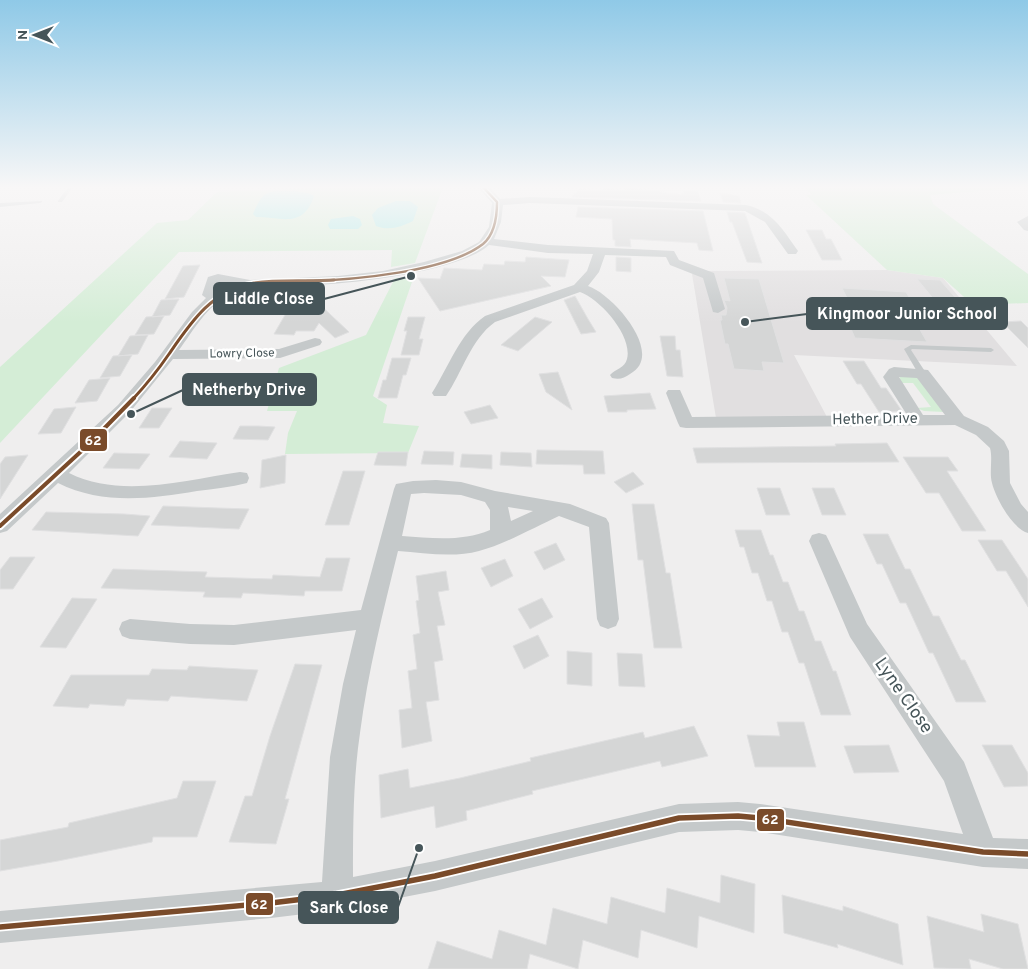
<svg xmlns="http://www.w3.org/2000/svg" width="1028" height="969" font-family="Overpass,sans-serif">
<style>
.education{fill:#e1dfe0}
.green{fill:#d4edd6}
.water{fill:#aae9e6}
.building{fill:#d5d6d6;stroke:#e0e0e1}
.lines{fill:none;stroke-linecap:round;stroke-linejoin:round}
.lane{fill:#c5c9ca;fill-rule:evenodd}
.street{fill:#c5c9ca;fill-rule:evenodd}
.bus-1-far3-casing{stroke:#fff;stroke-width:5}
.bus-1-far2-casing{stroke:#fff;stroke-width:6}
.bus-1-far1-casing{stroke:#fff;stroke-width:8}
.bus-1-casing{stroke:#fff;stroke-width:9}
.bus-1-far3{stroke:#7a4b2a;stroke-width:2.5}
.bus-1-far2{stroke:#7a4b2a;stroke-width:3}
.bus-1-far1{stroke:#7a4b2a;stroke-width:4}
.bus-1{stroke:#7a4b2a;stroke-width:5.5}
.labels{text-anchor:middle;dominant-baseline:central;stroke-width:5;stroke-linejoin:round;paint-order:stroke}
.far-street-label{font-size:12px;fill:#465559;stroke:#fff}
.street-label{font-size:15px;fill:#465559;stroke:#fff}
.near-street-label{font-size:18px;fill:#465559;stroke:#fff}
.leader{fill:none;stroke:#465559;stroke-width:2}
.callout-dot{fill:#465559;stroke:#fff;stroke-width:2}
.callout{fill:#465559;stroke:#465559;stroke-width:2}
.callout-label{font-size:16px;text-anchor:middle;font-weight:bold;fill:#fff}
.line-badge{stroke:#fff;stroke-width:2}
.badge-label{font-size:14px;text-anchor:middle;font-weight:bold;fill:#fff}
</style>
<rect width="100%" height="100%" fill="#efeeee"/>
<path class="education" d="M887,270L943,278L1017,366L794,355L827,417L716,418L692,274L701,271Z"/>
<path class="green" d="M341,187H443L415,263L391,267L392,250L179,252L0,443V367L157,223L188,220L217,192Z
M804,187H1028L930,195L933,204L1028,274V303L973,305L943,278L887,270L806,195H812Z
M395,278L413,279L373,396L387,405L383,423L419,426L408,453L285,454L288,433L297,411H267L279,368L366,335Z
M900,376L917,377L944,412L924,411L917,408L931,407L913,383H899Z"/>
<path class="water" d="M294,191L308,193L314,196C303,229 282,217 256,217L253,214C264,189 267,191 294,191Z
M396,201H410L418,207L413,221C401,227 389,231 376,226L372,215L378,208Z
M353,216L360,219L362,225L358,229H330L328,225L331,219Z"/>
<path class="building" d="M604,187L624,191L627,187L682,195L685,190L698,192L701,201L572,197L580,188L600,192Z
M720,193L739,196L741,203L723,202Z
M578,207L703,211L713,251L699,250L697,243L630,239L631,247L615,246V240H613L612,219L576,217Z
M727,212L745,213L762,263L747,262L732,222H730Z
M806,230H822L826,239H831L842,260H822Z
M526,257L569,260L565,277L541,276L551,286L440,311L418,278L440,279L444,268L482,270L484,264L504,265L505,261L525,262Z
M616,257L631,258V272L616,271Z
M200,265L184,297L165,299L183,266Z
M724,278L759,279L784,363L762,362L764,371L734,369L728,344H725L720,320H722L721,315H726L727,308L724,300L730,301Z
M917,279L940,280L981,327L956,326Z
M842,288L906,292L928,329L919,328L927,342L855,338L837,297L847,298Z
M296,296L313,298L349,332L335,338L319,323L314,331H296L294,335L274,334Z
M575,296L588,319L596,332L581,334L564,300Z
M179,299L170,315L152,317L161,300Z
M164,316L154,334L135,335L146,317Z
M408,317H425L419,339H423L419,355H401L407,331H404Z
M535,317L552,322L518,351L501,345Z
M1021,321L1028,328V348L1002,322Z
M148,335L138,354L118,356L130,336Z
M660,336H675L676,350H680L683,377L667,376Z
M132,355L120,376L100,378L113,356Z
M392,358H411L406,375H403L397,398H378L383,380H386Z
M843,361H864L881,388H886L902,411L879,412L861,384H857Z
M558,372L572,410L546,392L539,374Z
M110,378L97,401L75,403L89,380Z
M650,393L656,409L627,410V412H608L604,396Z
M490,405L498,418L471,424L464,412Z
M76,407L61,433L38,434L54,409Z
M152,408H172L159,428H139Z
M240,426H258L275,427L268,440L233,439Z
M180,441L198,442L217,443L207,459L169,457Z
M887,443L899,462L697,463L693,448L836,446L835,444Z
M537,450L603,451L605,474H584L583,465L536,464Z
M424,451L454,452L453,465L421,464Z
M378,452H408L406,466L374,465Z
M501,452L531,453L532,467L500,465Z
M114,453L150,454L139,469L103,468Z
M462,454L492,455V469L460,467Z
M28,455L0,499V464L5,457Z
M286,455L285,483L260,488L262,460Z
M903,457H948L958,471H947L986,531H962L939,493H926Z
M343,471H365L349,525H325Z
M633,472L644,484L626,493L614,482Z
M757,488H780L790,515H766Z
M812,488H834L846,515H822Z
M632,504H654L666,573H670L682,648H654L643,560H638Z
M163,506L218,508L249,509L239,529L151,525Z
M46,512L124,514L150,516L138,536L32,530Z
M735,530H761L770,555H773L783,582H788L799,611H804L815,641H821L833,671H836L851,715H821L804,663H799L788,632H782L772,601H767L758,573H752L744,547H740Z
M863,534H888L905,569H910L933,616H939L961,660H965L986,702H956L933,653H929L906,603H900L882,564H877Z
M978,540H1002L1028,579V607L1006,571H997Z
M556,543L565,560L544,570L534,552Z
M10,557H35L13,589H0V570Z
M326,558H350L342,591H305L304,596L243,593L241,598L203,597L205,592L101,588L113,569L207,572L205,577L272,579L273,575L320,577Z
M505,559L513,576L491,587L481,568Z
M446,571L449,590L438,592L445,625L437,626L443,660L434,662L439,700L426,702L432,741L402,748L399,710L412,708L408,671L417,669L413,635L420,633L416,601L419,600L416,576Z
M72,598L97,599L66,648L40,647Z
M542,598L553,617L530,629L518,609Z
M538,635L549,656L524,669L513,646Z
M567,651L592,653V686L567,684Z
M617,653L642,654L645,687L619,686Z
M295,664L322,665L285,799H289L276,844L229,842L245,796H252L270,736Z
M189,666L258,670L247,701L171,696L168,701L127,699L124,706L90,704L88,708L53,706L71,675H149L152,669L187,670Z
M777,722H804L816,767H755L747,735L780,736Z
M694,726L708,756L662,767L660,761L532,791L533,794L466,811L467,820L436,828L434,806L381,818L379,775L408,769L410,788L460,778L531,761L530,758L643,732L645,738Z
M889,745L899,772L854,773L844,746Z
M982,745H1012L1028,773V786L1004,787Z
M183,781H216L197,837H153L152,842L58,861L0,871V840L68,827L69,823L177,798Z
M721,875L755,884L754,933L699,916L697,948L641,930L638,958L583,940L578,969L530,954L527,969H428L437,941L492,959L499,930L546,945L553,908L607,924L611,897L665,913L667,888L720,903Z
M782,895L843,911V906L898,924L903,965L837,944L838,948L784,933Z
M981,914L1018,924L1028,969H1003L969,959L971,969L934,968L927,916L984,932Z"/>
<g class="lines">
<path class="lane" d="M68,187H73L62,202H58V201Z
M42,201V202L40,203L0,207V203Z
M911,345L991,348L994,350L991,352L912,349L911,350L926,373L922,375H919L904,349Z"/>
<path class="street" d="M478,187H489L500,199L530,197L746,205C773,211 783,230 798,251L796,254H788L765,222L745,211L530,203L503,205L501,222L494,239L548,245L674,251L679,260L714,273L725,309L718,313L713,312L703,278L670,265L666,257L605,255L599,272L588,286C613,294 666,355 630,374C624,378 620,380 612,378L610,375C615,369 625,368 627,359C633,336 600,299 580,292L495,322C471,339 462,373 446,396H434L432,393C448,368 460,333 485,316L574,285L587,271L593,254L548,253L489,245C460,271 353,284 312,285C285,286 255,282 230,295C206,306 194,330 179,350L279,349L315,338L320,339L322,342L320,345L280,358L173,359L130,412L69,473C121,499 185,480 240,472L247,473L249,478L247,483C231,487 214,489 197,491C150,499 102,505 58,483L7,531L0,533V514L118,405L155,362L192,312L206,298L202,295L208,277L218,274L250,280L338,276L383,271L424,262L462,251L479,242L489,227L492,203ZM219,282L233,284L217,291Z
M1028,216V231L1024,230L1017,222Z
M894,367L928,370L964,416L988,427L1004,441L1009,451L1010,483L1021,504L1028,512V533C1013,529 996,499 992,483C989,472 993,459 990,448L976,435L955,425L686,428L680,427L678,423L666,393L668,390H680L692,417L907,415L883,377L889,369ZM899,377L917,378L945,415H923Z
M436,480L461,482L495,491L570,504L606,518L609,523L619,619L616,626L608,629L600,626L597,619L589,527L559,516C535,527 503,545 479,551C454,558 424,553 398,551C383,612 368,671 360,733C353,780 353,829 353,877L435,861L679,804L738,802L760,804L963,834L944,781L850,637L809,541L812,535L819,533L826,535L829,541L867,624L964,762L993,838L1028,839V869L983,867L760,832L738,830L679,832L435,891L337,910L271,918L0,943V911L322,882L330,757L343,684L356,630L234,645L190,644L130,639L122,636L119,629L122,622L130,619L190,624L234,625L361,610L394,489L396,484L413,481ZM424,493L461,495L485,502L490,510V530C462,542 431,538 402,536L411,494ZM508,507L533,511L511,521Z"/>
<g class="bus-1-far3-casing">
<path id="bus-1-far3" d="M307,281C352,280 447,272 483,244C495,234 497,217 497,202L483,187"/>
</g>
<g class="bus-1-far2-casing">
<path id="bus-1-far2" d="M133,399C146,385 158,370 169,354C191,322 212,290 254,283C280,279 307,282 334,280"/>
</g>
<g class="bus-1-far1-casing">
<path id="bus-1-far1" d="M0,526L88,445L134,398"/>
</g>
<g class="bus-1-casing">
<path id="bus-1" d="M0,927L271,903L337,895L435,876L679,818L738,816L760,818L983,852L1028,854"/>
</g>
<use href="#bus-1-far3" class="bus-1-far3"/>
<use href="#bus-1-far2" class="bus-1-far2"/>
<use href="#bus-1-far1" class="bus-1-far1"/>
<use href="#bus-1" class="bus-1"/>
</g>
<linearGradient id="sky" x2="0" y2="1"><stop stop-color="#8fc9e7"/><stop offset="0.58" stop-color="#f8f7f7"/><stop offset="1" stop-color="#f8f7f7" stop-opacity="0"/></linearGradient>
<rect width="1028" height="323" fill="url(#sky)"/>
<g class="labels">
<g class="far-street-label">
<text transform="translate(242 354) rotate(-1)">Lowry Close</text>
</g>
<g class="street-label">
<text transform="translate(875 420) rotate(-1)">Hether Drive</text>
</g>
<g class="near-street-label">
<text transform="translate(903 696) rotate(55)">Lyne Close</text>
</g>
</g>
<path class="leader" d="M411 276L324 299M745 322L807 314M131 414L183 390M419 848L398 907"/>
<g class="callout-dot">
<circle cx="411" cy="276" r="5"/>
<circle cx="745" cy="322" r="5"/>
<circle cx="131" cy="414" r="5"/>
<circle cx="419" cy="848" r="5"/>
</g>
<g class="callout">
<rect x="214" y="283" width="110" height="31" rx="5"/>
<rect x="807" y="298" width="200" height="31" rx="5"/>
<rect x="183" y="374" width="133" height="31" rx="5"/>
<rect x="299" y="892" width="99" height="31" rx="5"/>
</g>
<g class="callout-label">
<text x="269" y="304">Liddle Close</text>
<text x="907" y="319">Kingmoor Junior School</text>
<text x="249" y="395">Netherby Drive</text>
<text x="349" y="913">Sark Close</text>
</g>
<g class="line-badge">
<rect x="79" y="428" width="29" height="24" rx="5" fill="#7a4b2a"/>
<rect x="756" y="808" width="29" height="24" rx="5" fill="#7a4b2a"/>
<rect x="245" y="892" width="29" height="24" rx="5" fill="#7a4b2a"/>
</g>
<g class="badge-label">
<text x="93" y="445">62</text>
<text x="770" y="824">62</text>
<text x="259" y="909">62</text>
</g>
<g transform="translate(35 35) rotate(270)" stroke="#ffffff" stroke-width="4" paint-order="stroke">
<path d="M0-4L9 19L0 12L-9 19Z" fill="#465559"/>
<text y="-8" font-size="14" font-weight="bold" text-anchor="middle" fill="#465559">N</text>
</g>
</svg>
